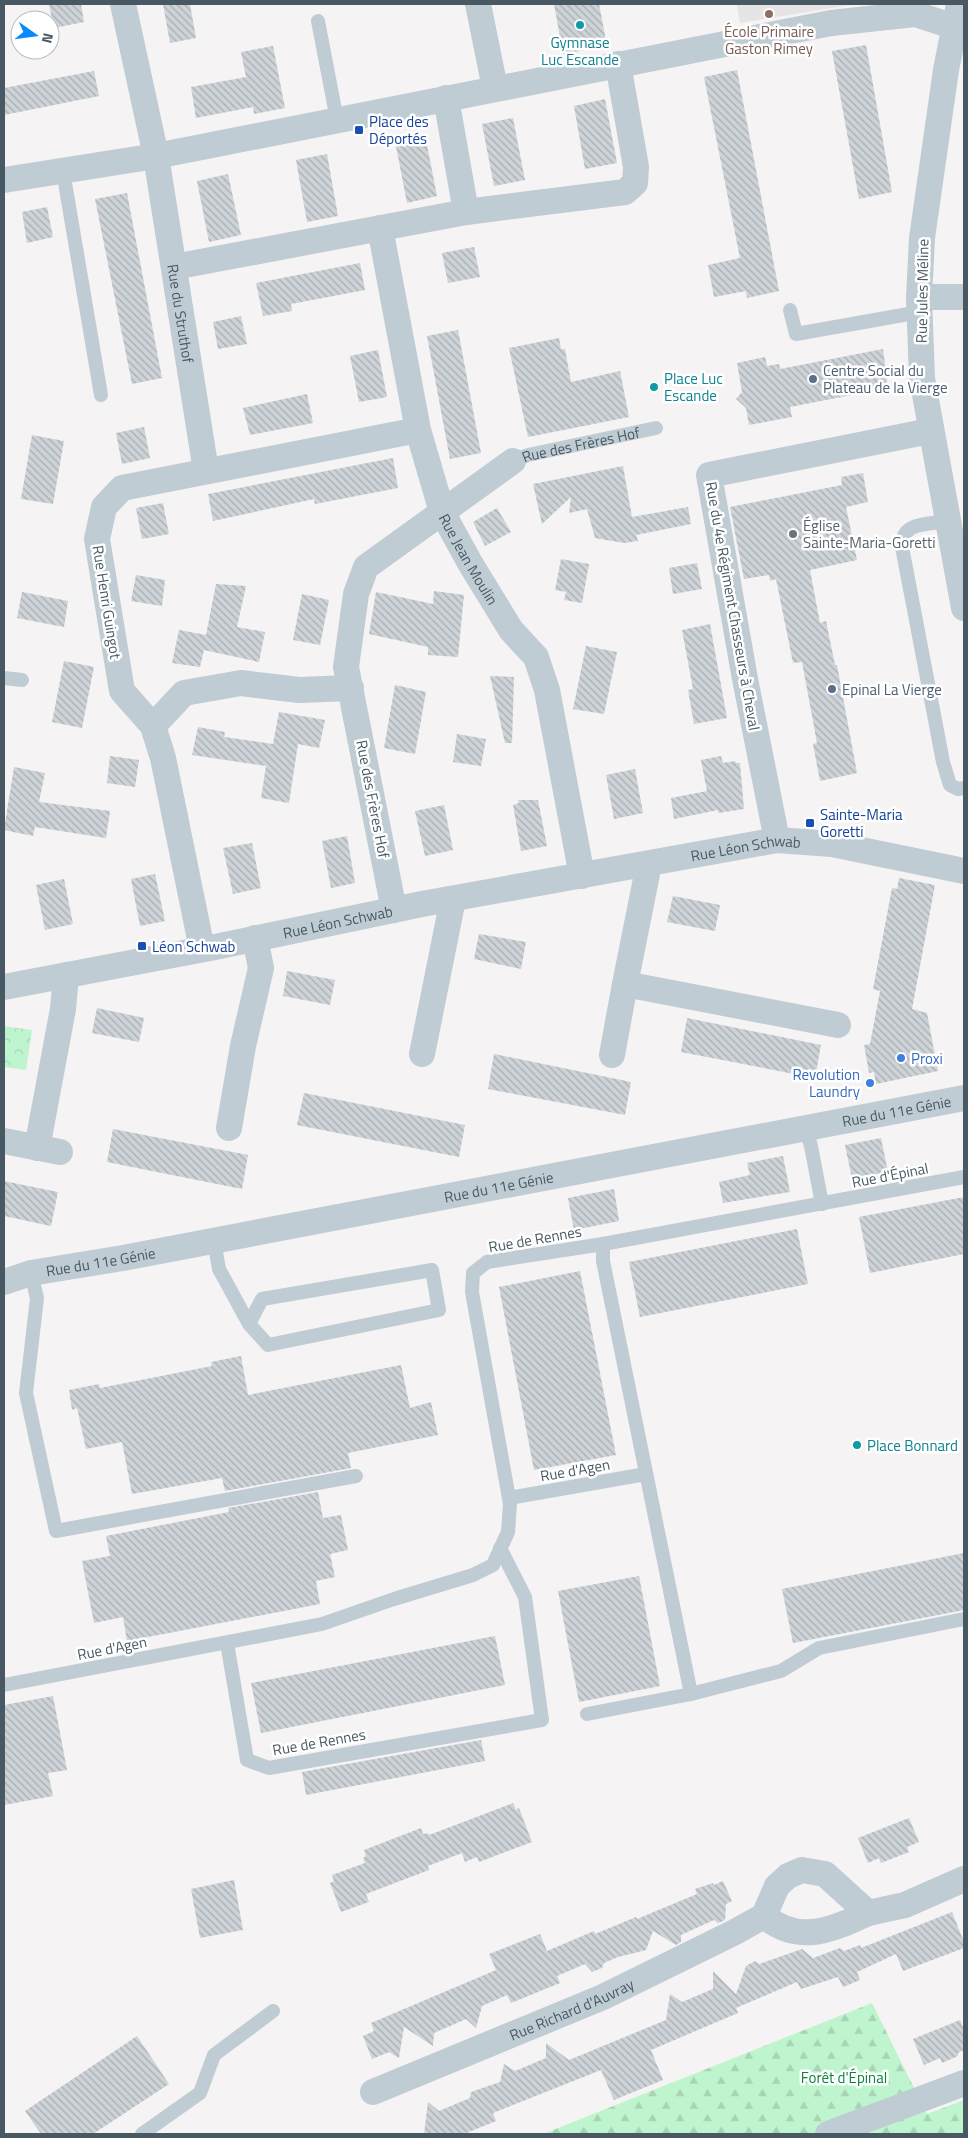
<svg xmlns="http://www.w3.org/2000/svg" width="968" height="2138" font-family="'Titillium Web',sans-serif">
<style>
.education{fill:#e6e4e5}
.forest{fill:url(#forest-firs)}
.park{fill:url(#park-crowns)}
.building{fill:url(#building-back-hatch)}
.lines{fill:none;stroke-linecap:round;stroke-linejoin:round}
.service{stroke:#c0ccd3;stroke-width:14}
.minor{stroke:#c0ccd3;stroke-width:26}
.education-dot{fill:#8d6e63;stroke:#fff;stroke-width:2}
.culture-dot{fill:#0f9aa8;stroke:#fff;stroke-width:2}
.transit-dot{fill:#1a4fb4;stroke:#fff;stroke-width:2}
.service-dot{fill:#5c6f8a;stroke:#fff;stroke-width:2}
.worship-dot{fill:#6b7280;stroke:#fff;stroke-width:2}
.shop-dot{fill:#3f7fe0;stroke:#fff;stroke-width:2}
.labels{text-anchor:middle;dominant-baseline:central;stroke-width:5;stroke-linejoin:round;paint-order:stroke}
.education-label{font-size:15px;fill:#785e54;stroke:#fff}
.culture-label{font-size:15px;fill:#0d838f;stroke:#fff;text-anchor:start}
.transit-label{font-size:15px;fill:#164399;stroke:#fff;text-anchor:start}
.street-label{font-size:15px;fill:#485963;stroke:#fff}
.service-label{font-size:15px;fill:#4e5e75;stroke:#fff;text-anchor:start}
.worship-label{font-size:15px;fill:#5b616d;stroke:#fff;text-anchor:start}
.shop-label{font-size:15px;fill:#366cbe;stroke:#fff;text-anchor:start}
.park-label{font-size:15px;fill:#0c833c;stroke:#fff}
</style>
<defs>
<pattern id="forest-firs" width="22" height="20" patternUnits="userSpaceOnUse" patternTransform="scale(1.25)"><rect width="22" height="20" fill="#bff5ce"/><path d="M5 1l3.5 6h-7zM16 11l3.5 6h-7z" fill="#a6d4b4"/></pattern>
<pattern id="park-crowns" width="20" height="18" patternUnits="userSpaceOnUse" patternTransform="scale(1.25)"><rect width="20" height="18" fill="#bff5ce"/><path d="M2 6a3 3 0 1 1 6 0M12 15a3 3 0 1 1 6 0" fill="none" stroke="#a6d4b4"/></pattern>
<pattern id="building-back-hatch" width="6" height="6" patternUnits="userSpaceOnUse" patternTransform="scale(1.25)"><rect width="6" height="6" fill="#ced3d8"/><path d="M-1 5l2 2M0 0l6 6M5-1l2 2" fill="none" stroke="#a9aeb3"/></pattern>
</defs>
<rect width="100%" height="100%" fill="#f5f3f3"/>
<path class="education" d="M737,4H856L740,23Z"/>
<path class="forest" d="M872,2003L927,2114L964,2100V2134H543Z"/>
<path class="park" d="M4,1026L32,1030L26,1070L4,1067Z"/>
<path class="building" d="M49,4H81L84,22L54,28Z
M163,4H190L196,38L170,43Z
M554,4H599L607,46L563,54Z
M866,45L892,192L859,199L832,51Z
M273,46L285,108L254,114L253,107L196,118L191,87L246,77L241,52Z
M737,70L779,291L747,298L746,291L714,297L708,265L740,258L704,77Z
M94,71L99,96L4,115V88Z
M605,99L617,163L585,169L574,106Z
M513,118L525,180L494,186L482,124Z
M425,135L437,196L407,203L395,141Z
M327,154L338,216L307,222L296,160Z
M228,174L241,235L209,242L197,181Z
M127,193L162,378L132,384L95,199Z
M47,207L53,237L27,243L22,212Z
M474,247L480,277L448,283L442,253Z
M360,263L365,290L291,304L292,311L263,316L256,283Z
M241,316L247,344L218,349L213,322Z
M458,330L481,453L450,459L427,336Z
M559,338L561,349H565L571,382L620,371L629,417L528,437L509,348Z
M883,349L888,388L790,407L792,417L749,425L746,408L736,399L742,392L737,363L765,357L767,366L779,364L780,369Z
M378,350L387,397L359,402L350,356Z
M307,394L313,423L250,435L243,408Z
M144,427L150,458L122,464L116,433Z
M32,435L64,441L53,504L21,499Z
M393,458L398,488L315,504L314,499L213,521L208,494Z
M623,466L632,517L688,507L691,524L636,535L638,541L624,543L595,538L587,509L569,513L571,497L542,524L533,484Z
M863,473L868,502L846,507L857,560L810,570L820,623L826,621L835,665H837L857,773L820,781L813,744L817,743L802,662L793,663L776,579L770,581L769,575L744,579L730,507L842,485L841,477Z
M163,503L169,534L142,539L136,508Z
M497,508L511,532L485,546L473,522Z
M561,559L589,564L582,603L564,600L566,592L555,590Z
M697,563L702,589L673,594L669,568Z
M136,575L165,580L162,606L131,601Z
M216,584L246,586L237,627L265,632L259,662L204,650L200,667L172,663L179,630L206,635Z
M434,591L464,595L458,657L428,655V647L369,634L376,592L433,604Z
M22,592L68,601L64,627L17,618Z
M302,594L329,600L320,645L293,640Z
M710,624L727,718L694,724L688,690L693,689L682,630Z
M586,646L617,652L604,714L573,709Z
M64,661L94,667L82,728L52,722Z
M490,676L514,677L512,743H505Z
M395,685L426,692L415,754L384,748Z
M279,712L325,720L319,748L298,744L289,803L261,798L266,766L192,755L198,727L225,732L224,737L273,744Z
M457,734L486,739L481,766L453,762Z
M110,756L139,760L135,787L107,783Z
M721,756L723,763L735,761L736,763H740L744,809L718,813V810L674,819L671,798L707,791L701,760Z
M14,767L45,773L39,802L110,811L106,838L35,827L33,836L4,830Z
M635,769L643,813L614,819L606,775Z
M518,800H538L547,846L521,851L513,805L519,803Z
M444,805L453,850L425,856L415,811Z
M347,836L355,883L331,888L322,841Z
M252,843L261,888L233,894L223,848Z
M155,874L165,921L140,926L131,879Z
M899,878L935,885L912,1009L927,1013L938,1071L876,1084L874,1072L869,1073L864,1045L870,1044L880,991L873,989L892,888L897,889Z
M64,879L73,924L45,930L36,885Z
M673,896L720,905L715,931L667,922Z
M479,934L526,942L521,969L474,959Z
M287,971L335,980L330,1005L283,996Z
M97,1008L144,1018L139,1042L92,1033Z
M687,1018L821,1045L815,1078L681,1052Z
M494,1054L631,1082L625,1115L488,1089Z
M304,1093L465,1125L459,1157L297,1125Z
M113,1129L248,1155L242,1189L107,1162Z
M881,1138L888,1172L852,1179L845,1145Z
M783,1156L790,1192L723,1203L719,1182L750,1175L747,1163Z
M4,1181L58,1192L51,1226L4,1216Z
M614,1189L619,1221L574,1230L568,1198Z
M964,1197V1254L870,1273L859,1217Z
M797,1229L808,1284L640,1317L629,1262Z
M580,1271L616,1455L534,1470L499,1287Z
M241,1356L248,1395L401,1365L410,1408L431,1402L438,1435L348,1453L351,1468L225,1491L222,1478L132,1494L122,1442L86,1449L77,1408L72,1410L69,1390L99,1384L100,1388L212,1366L211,1362Z
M318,1492L323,1518L341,1515L348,1550L330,1554L335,1577L316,1581L320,1604L127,1641L123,1617L94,1623L82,1561L110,1556L106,1536L229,1512L228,1508Z
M964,1553V1610L793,1643L782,1589Z
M639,1576L660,1686L579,1702L558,1591Z
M495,1636L505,1685L261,1733L251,1683Z
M53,1696L67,1770L48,1773L53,1796L4,1805V1705Z
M481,1740L485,1761L306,1795L302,1772Z
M513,1803L516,1810L519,1808L532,1842L479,1862L477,1857L465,1862L462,1853L428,1866L429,1870L366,1894L369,1902L341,1912L330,1883L334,1881L332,1875L365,1863L363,1858L366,1856L364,1850L421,1828L423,1834L428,1833L429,1835Z
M909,1818L919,1842L907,1847L909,1852L881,1863L879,1858L868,1863L858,1838Z
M234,1880L243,1930L200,1938L191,1889Z
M723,1881L732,1901L726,1904L725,1920L718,1923L714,1920L681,1935V1942L676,1945L653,1931L646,1950L618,1957L604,1963L602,1968L592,1972L585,1964L557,1976L560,1983L511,2003L507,1995L482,2006L476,2028L466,2019L434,2033L433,2046L404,2027L399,2058L389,2052L372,2059L363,2036L374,2031L371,2023L496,1970L489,1954L540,1934L547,1951L594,1931L595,1934L636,1917L637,1919L697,1894L695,1889L713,1883L714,1885Z
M952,1912L964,1942V1948L903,1971L896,1954L857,1972L860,1980L843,1987L838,1977L801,1989L797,1982L736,2008L738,2013L651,2050L663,2080L614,2100L601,2070L493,2113L496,2121L464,2134H424L428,2102L439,2111L470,2098L471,2092L500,2082L504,2064L515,2071L546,2058V2043L569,2060L666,2020L670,1994L682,2002L713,1989V1971L736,1994L746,1966L755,1961L759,1964L802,1949L813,1958L840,1948L844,1951L860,1945L861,1948Z
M960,2020L964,2030V2050L958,2053V2056L942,2063L940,2058L924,2065L913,2039Z
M137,2036L169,2084L93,2134H41L25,2111Z"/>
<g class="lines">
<g class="service">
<path d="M318,21L337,120"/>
<path d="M63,171L101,395"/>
<path d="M790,310L796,334L920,312"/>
<path id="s1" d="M513,461L528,455L656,428"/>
<path d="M948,521C928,525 901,521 902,547L943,762L950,785L958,789L964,788"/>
<path d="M4,678L22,680"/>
<path d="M806,1129L811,1146L822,1204"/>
<path d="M214,1240L219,1269L249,1324L268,1345L439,1310L432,1270L262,1299L249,1324"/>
<path d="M603,1244V1261L691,1694L781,1671L819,1648L964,1619"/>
<path d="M31,1273L37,1298L26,1393L56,1531L356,1476"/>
<path d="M509,1498L646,1474"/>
<path d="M227,1643L247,1760L269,1768L542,1720L525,1597L500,1548"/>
<path d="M4,1685L322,1624L394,1599L473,1575L493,1565L508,1532L510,1504L472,1292L473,1273L487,1262L603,1244L964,1177"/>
<path d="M587,1714L691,1694"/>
<path d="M142,2134L200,2093L214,2055L273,2011"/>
</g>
<g class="minor">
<path id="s2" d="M123,4L156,156L206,471"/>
<path d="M478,4L495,88"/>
<path d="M959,4L946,70L922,238L919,297L922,378L964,608"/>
<path d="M446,98L466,212"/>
<path d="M4,180L156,156L831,23L915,14L955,27"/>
<path id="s3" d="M380,228L418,430L442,512L470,563L511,630L536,657L547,690L582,876"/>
<path d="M174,267L466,212L625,192L635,183L636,167L618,64"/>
<path d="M919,297H964"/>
<path d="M153,726L184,693L241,683L299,690L351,688"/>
<path d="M777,840L745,679L709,475L930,431"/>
<path d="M646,865L647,874L625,984L838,1025"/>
<path d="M394,910L346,667L356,594L366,567L513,461"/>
<path d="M202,949L163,758L153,726L122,691L97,539L104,507L122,488L418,430"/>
<path id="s4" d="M4,987L215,947L422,904L777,840L832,844L964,871"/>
<path d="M422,1054L451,909L450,899"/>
<path d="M612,1055L625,984"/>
<path d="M229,1128L243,1046L261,968L255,938"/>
<path d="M4,1141L60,1152"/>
<path d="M37,1148L63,1009L66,975"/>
<path id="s5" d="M4,1282L31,1273L123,1258L964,1098"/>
<path d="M764,1916C799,1945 832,1930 868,1913"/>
<path id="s6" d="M373,2092L603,1997L735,1932L764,1916L777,1886L788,1876L802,1870L825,1874L868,1913L905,1905L964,1879"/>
<path d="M828,2134L964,2083"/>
</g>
</g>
<circle class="education-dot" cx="769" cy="14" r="5"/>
<g class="culture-dot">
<circle cx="580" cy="25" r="5"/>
<circle cx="654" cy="387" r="5"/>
<circle cx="857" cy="1445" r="5"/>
</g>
<g class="transit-dot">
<rect x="354" y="125" width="10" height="10" rx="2.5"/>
<rect x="805" y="818" width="10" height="10" rx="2.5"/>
<rect x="137" y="941" width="10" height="10" rx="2.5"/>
</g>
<g class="service-dot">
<circle cx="813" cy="379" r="5"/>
<circle cx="832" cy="689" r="5"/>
</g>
<circle class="worship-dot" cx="793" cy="534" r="5"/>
<g class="shop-dot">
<circle cx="901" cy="1058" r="5"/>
<circle cx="870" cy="1083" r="5"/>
</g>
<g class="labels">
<g class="education-label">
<text x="769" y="31">École Primaire<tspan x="769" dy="17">Gaston Rimey</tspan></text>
</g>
<g class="culture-label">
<text x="580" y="42" text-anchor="middle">Gymnase<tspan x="580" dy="17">Luc Escande</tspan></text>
<text x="664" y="378">Place Luc<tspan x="664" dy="17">Escande</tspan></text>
<text x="867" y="1445">Place Bonnard</text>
</g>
<g class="transit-label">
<text x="369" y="121">Place des<tspan x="369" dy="17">Déportés</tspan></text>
<text x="820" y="814">Sainte-Maria<tspan x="820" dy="17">Goretti</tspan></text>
<text x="152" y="946">Léon Schwab</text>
</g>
<g class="street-label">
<text transform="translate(922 291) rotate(-89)">Rue Jules Méline</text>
<text stroke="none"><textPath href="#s2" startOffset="315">Rue du Struthof</textPath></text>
<text stroke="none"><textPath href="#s1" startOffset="70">Rue des Frères Hof</textPath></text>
<text stroke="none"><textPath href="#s3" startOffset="345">Rue Jean Moulin</textPath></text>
<text transform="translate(107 602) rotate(81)">Rue Henri Guingot</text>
<text transform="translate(733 606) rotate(80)">Rue du 4e Régiment Chasseurs à Cheval</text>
<text transform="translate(373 799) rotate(79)">Rue des Frères Hof</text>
<text stroke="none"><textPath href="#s4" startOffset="755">Rue Léon Schwab</textPath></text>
<text stroke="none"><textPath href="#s4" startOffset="340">Rue Léon Schwab</textPath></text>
<text stroke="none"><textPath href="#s5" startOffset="909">Rue du 11e Génie</textPath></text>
<text transform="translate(890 1175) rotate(-11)">Rue d'Épinal</text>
<text stroke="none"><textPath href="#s5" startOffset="504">Rue du 11e Génie</textPath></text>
<text transform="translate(535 1239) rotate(-10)">Rue de Rennes</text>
<text stroke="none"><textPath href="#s5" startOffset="99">Rue du 11e Génie</textPath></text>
<text transform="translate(575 1470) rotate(-10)">Rue d'Agen</text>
<text transform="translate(112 1648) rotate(-11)">Rue d'Agen</text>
<text transform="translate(319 1742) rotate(-10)">Rue de Rennes</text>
<text stroke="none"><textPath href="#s6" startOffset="215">Rue Richard d'Auvray</textPath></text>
</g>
<g class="service-label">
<text x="823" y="370">Centre Social du<tspan x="823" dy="17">Plateau de la Vierge</tspan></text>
<text x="842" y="689">Epinal La Vierge</text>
</g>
<g class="worship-label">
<text x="803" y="525">Église<tspan x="803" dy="17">Sainte-Maria-Goretti</tspan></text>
</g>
<g class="shop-label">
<text x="911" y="1058">Proxi</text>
<text x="860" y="1074" text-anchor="end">Revolution<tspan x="860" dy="17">Laundry</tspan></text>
</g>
<g class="park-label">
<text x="844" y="2077">Forêt d'Épinal</text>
</g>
</g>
<rect width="968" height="2138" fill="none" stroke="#485963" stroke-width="10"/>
<g transform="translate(35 35) rotate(104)"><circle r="24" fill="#ffffff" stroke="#b6bdc1"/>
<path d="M0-4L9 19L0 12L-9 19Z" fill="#068afc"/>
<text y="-8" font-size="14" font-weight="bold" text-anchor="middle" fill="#485963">N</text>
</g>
</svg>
